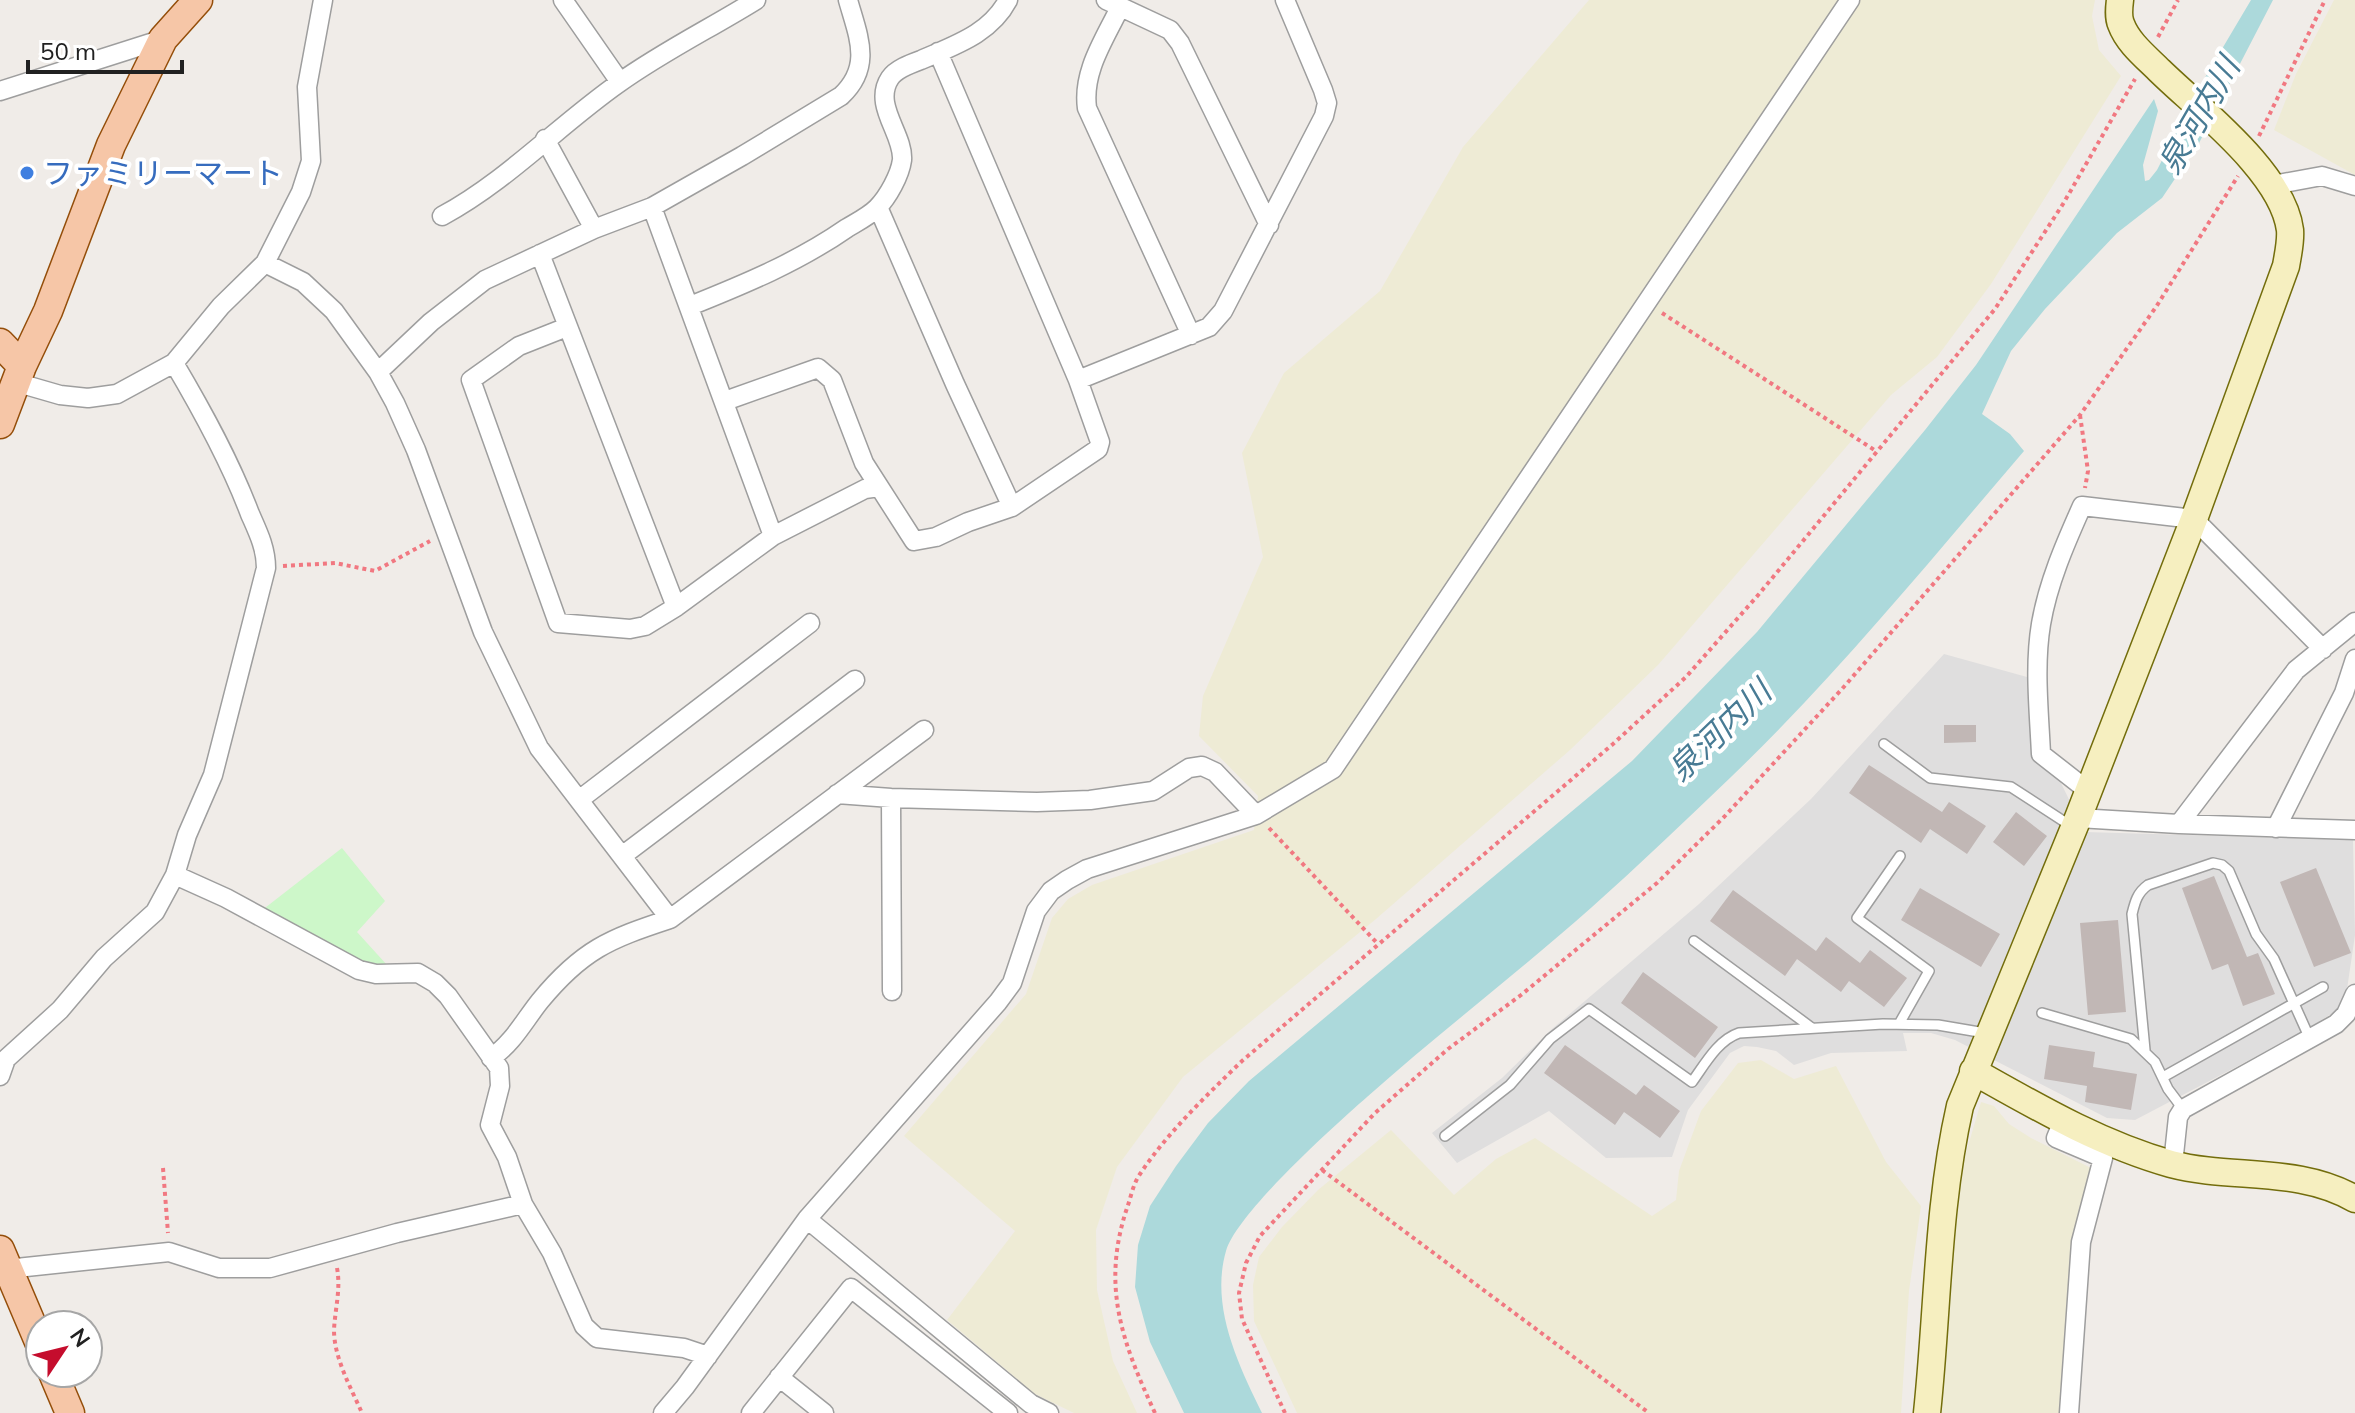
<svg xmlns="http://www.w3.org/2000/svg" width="2355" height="1413" font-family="Mulish,'Noto Sans JP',sans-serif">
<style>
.residential{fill:#dfdede}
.farmland{fill:#eeebd5}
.park{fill:#cdf7c9}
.water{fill:#acd9db}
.building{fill:#c1b7b5}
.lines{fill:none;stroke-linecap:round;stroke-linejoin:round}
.lane-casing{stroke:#9e9e9e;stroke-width:12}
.street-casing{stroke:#9e9e9e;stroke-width:21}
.secondary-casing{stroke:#736d0c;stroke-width:29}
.primary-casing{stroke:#944e0a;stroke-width:31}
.path{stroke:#f17881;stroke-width:4;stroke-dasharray:4 4;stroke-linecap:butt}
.lane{stroke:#fff;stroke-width:9}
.street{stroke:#fff;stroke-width:18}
.secondary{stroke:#f6efc0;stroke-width:26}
.primary{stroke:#f6c6a7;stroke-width:28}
.shop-dot{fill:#3f7fe0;stroke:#fff;stroke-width:3}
.labels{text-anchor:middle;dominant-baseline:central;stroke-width:8;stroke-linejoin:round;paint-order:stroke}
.shop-label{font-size:30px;fill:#366cbe;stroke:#fff;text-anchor:start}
.water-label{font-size:32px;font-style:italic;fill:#487b94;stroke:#fff}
</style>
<rect width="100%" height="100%" fill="#f0ece8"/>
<path class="residential" d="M1944,654L2027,677L2033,757L2058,777L2085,832L2353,840L2355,935L2346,996L2336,1011L2299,1034L2135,1120L2107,1118L1955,1040L1931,1033H1903L1907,1051L1831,1053L1794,1065L1776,1051L1757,1047L1744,1046L1730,1053L1688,1110L1672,1157L1606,1158L1549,1111L1457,1163L1432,1133L1502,1078L1552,1029L1699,904L1811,799Z"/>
<path class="farmland" d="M1589,0H2095L2092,16L2099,50L2121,76L1991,284L1937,357L1891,395L1658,665L1570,750L1376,919L1183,1077L1117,1167L1096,1230L1097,1290L1113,1361L1137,1413H1074L1035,1394L947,1320L1015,1231L904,1136L1026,994L1052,918L1068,899L1092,885L1254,830L1258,796L1199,736L1203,696L1263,557L1242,453L1284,373L1380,291L1463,147Z
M2334,0H2355V175L2274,130L2296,74Z
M1761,1060L1794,1079L1836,1066L1886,1162L1921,1206L1909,1291L1901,1413H1297L1254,1321L1253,1285L1259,1257L1282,1227L1318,1190L1391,1130L1454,1195L1496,1159L1535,1138L1652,1216L1676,1200L1679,1171L1701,1111L1738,1063Z
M1981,1102L1994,1106L2009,1124L2031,1138L2091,1168L2063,1413H1940L1956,1187Z"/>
<path class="park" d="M342,848L385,901L357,932L387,965L360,963L261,911Z"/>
<path class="water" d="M2251,0H2273L2199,143L2162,198L2117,233L2045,309L2011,351L1982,414L2010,434L2024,451C1929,562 1836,676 1731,777C1685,821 1639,865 1592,907C1519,972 1440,1032 1367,1097C1335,1125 1237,1213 1226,1251C1210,1306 1238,1364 1262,1413H1184L1150,1342L1135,1287L1138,1245L1150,1206L1176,1166L1208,1123L1249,1081L1632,761L1757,632L1925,430L1976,365L2154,99L2158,111L2143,165L2145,181L2149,180L2157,170L2200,86Z"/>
<path class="building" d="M1944,725H1976V742L1944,743Z
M1869,765L1942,812L1949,802L1986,826L1967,854L1930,829L1921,843L1849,793Z
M2016,812L2047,836L2024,866L1993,842Z
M2316,868L2351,953L2314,967L2280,882Z
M2214,876L2247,957L2258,953L2275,994L2243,1006L2228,964L2212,970L2182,888Z
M1920,888L2000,934L1981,967L1901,920Z
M1733,890L1816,951L1826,937L1860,963L1870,950L1907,978L1884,1007L1849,981L1841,992L1797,959L1785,976L1710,921Z
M2118,920L2126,1012L2088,1015L2080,923Z
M1643,972L1718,1027L1695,1058L1621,1003Z
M1565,1045L1636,1095L1644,1085L1680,1111L1660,1138L1624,1112L1615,1125L1544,1073Z
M2049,1045L2095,1052L2093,1067L2137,1074L2131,1110L2085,1102L2087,1086L2044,1079Z"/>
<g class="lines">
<g class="lane-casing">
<path id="lane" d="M1884,744L1930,778L2011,787L2071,826
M1694,941L1812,1028
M2042,1013L2131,1039L2155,1062L2168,1089L2183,1109
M1899,1024L1929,971L1857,918L1900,856
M2145,1050L2132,914C2135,902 2137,893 2148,885L2213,863L2222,865L2229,871L2256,934L2274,959L2310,1039
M2163,1077L2323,987
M1445,1136L1510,1085L1550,1039L1589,1009L1692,1082C1705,1064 1718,1040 1739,1033L1883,1024L1938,1025L1985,1033"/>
</g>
<g class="street-casing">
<path id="street" d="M563,0L620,82
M1106,0L1170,30L1180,43L1269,225
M1120,7C1105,39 1082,71 1087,108L1191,335
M0,91L163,39
M545,139L594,229
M2273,185L2322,176L2355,186
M652,207L773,536
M878,207L955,384L1012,507
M442,216C507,181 559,125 619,83C662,52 711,28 756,0
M540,254L676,607
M265,263L303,282L334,311L378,372L395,403L416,450L483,632L539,748L670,919L924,730
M690,306C745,284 798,262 847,228C857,222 869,216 877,208C888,197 900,175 902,160C904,134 872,105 890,78C896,69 910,64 921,60C955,45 990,34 1008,0
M567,327L519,346L471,380L558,623L630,629L645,626L676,607L773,536L865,489L879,487
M378,372L431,322L485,280L594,229L652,207L742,156L841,96C873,66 858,36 848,0
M1078,380L1209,327L1223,311L1324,116L1327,103L1323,90L1285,0
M15,382L60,395L88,398L117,394L174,363L221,306L265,263L301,192L311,161L307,87L323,0
M725,401L818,368L832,380L864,463L914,541L936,537L968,522L1012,507L1098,449L1100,442L1078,380L938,52
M2087,790L2041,754C2039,711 2034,666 2041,624C2048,583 2065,544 2082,506L2194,519L2323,649
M837,794L891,798L1037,802L1090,800L1153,791L1189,768L1202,766L1215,772L1256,815
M891,798L892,991
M579,800L810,623
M2078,818L2179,824L2355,830
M2179,824L2296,670L2355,622
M2276,828L2344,693L2355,659
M622,856L855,680
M175,875L226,898L359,970L376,974L418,973L435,983L448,996L499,1068L500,1086L490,1125L507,1157L523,1204L552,1253L584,1326L597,1338L684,1348L708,1356
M491,1058C513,1043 524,1021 540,1001C582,950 609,939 670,919
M0,1076L6,1059L60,1010L104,958L155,912L175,875L187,835L213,775L266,568C266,548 258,532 250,514C230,461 203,412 174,363
M2063,1121L2056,1138L2103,1158L2081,1242L2069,1413
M2173,1164L2178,1117L2183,1109L2336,1024L2346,1014L2355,994
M807,1219L1031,1404L1049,1413
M7,1269L169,1252L219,1268H270L397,1233L523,1204
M779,1377L824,1413
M663,1413L685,1387L807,1219L998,1002L1012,983L1036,911L1051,891L1067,880L1087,869L1256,815L1333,769L1850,0
M751,1413L851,1288L1008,1413"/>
</g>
<g class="secondary-casing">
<path id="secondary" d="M1973,1071C2037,1107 2100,1144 2171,1164C2232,1180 2298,1166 2355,1199
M1927,1413C1938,1310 1937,1207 1960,1106L2078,818L2194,519L2286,266C2288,254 2291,242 2290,230C2283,173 2200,110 2160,71C2146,57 2128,43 2121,24C2118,17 2119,8 2120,0"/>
</g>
<g class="primary-casing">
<path id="primary" d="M0,343L22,366
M0,424L22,366L48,311L111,145L163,39L198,0
M0,1250L40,1344
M53,1373L70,1413"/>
</g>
<path class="path" d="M2158,37L2178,0
M2259,136L2325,0
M1662,313L1876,451
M2080,415L2088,471L2085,488
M283,566L335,563L375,571L430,541
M1269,828L1377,943
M163,1168L168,1233
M1322,1170L1649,1413
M337,1268C341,1289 335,1309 334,1330C334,1358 351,1388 362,1413
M1155,1413C1122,1342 1101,1286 1127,1208C1131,1197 1133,1184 1140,1174C1168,1132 1206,1096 1242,1061L1613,744L1686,677L1759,594L1995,309L2063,204L2135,79
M1285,1413L1242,1319L1239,1293L1246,1263L1260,1236L1375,1113L1448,1049L1521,995L1657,883L1724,817L1842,689L2080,415L2156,307L2238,176"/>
<use href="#lane" class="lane"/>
<use href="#street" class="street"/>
<use href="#secondary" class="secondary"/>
<use href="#primary" class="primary"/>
</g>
<circle class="shop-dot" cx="27" cy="173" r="8"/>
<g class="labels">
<g class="shop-label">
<text x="43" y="173">ファミリーマート</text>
</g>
<g class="water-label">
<text transform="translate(2198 115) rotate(-60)">泉河内川</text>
<text transform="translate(1719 730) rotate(-44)">泉河内川</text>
</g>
</g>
<g transform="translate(64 1349) rotate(55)"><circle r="38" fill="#ffffff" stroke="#a6a6a6" stroke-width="2"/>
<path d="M0-6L14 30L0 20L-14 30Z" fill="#c50d2d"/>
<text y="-12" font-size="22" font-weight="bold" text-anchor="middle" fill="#212121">N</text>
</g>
<path d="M28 60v12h154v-12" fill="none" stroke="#212121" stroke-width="4"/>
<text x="40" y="60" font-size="24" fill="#212121" stroke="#ffffff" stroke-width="6" paint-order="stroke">50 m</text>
</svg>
